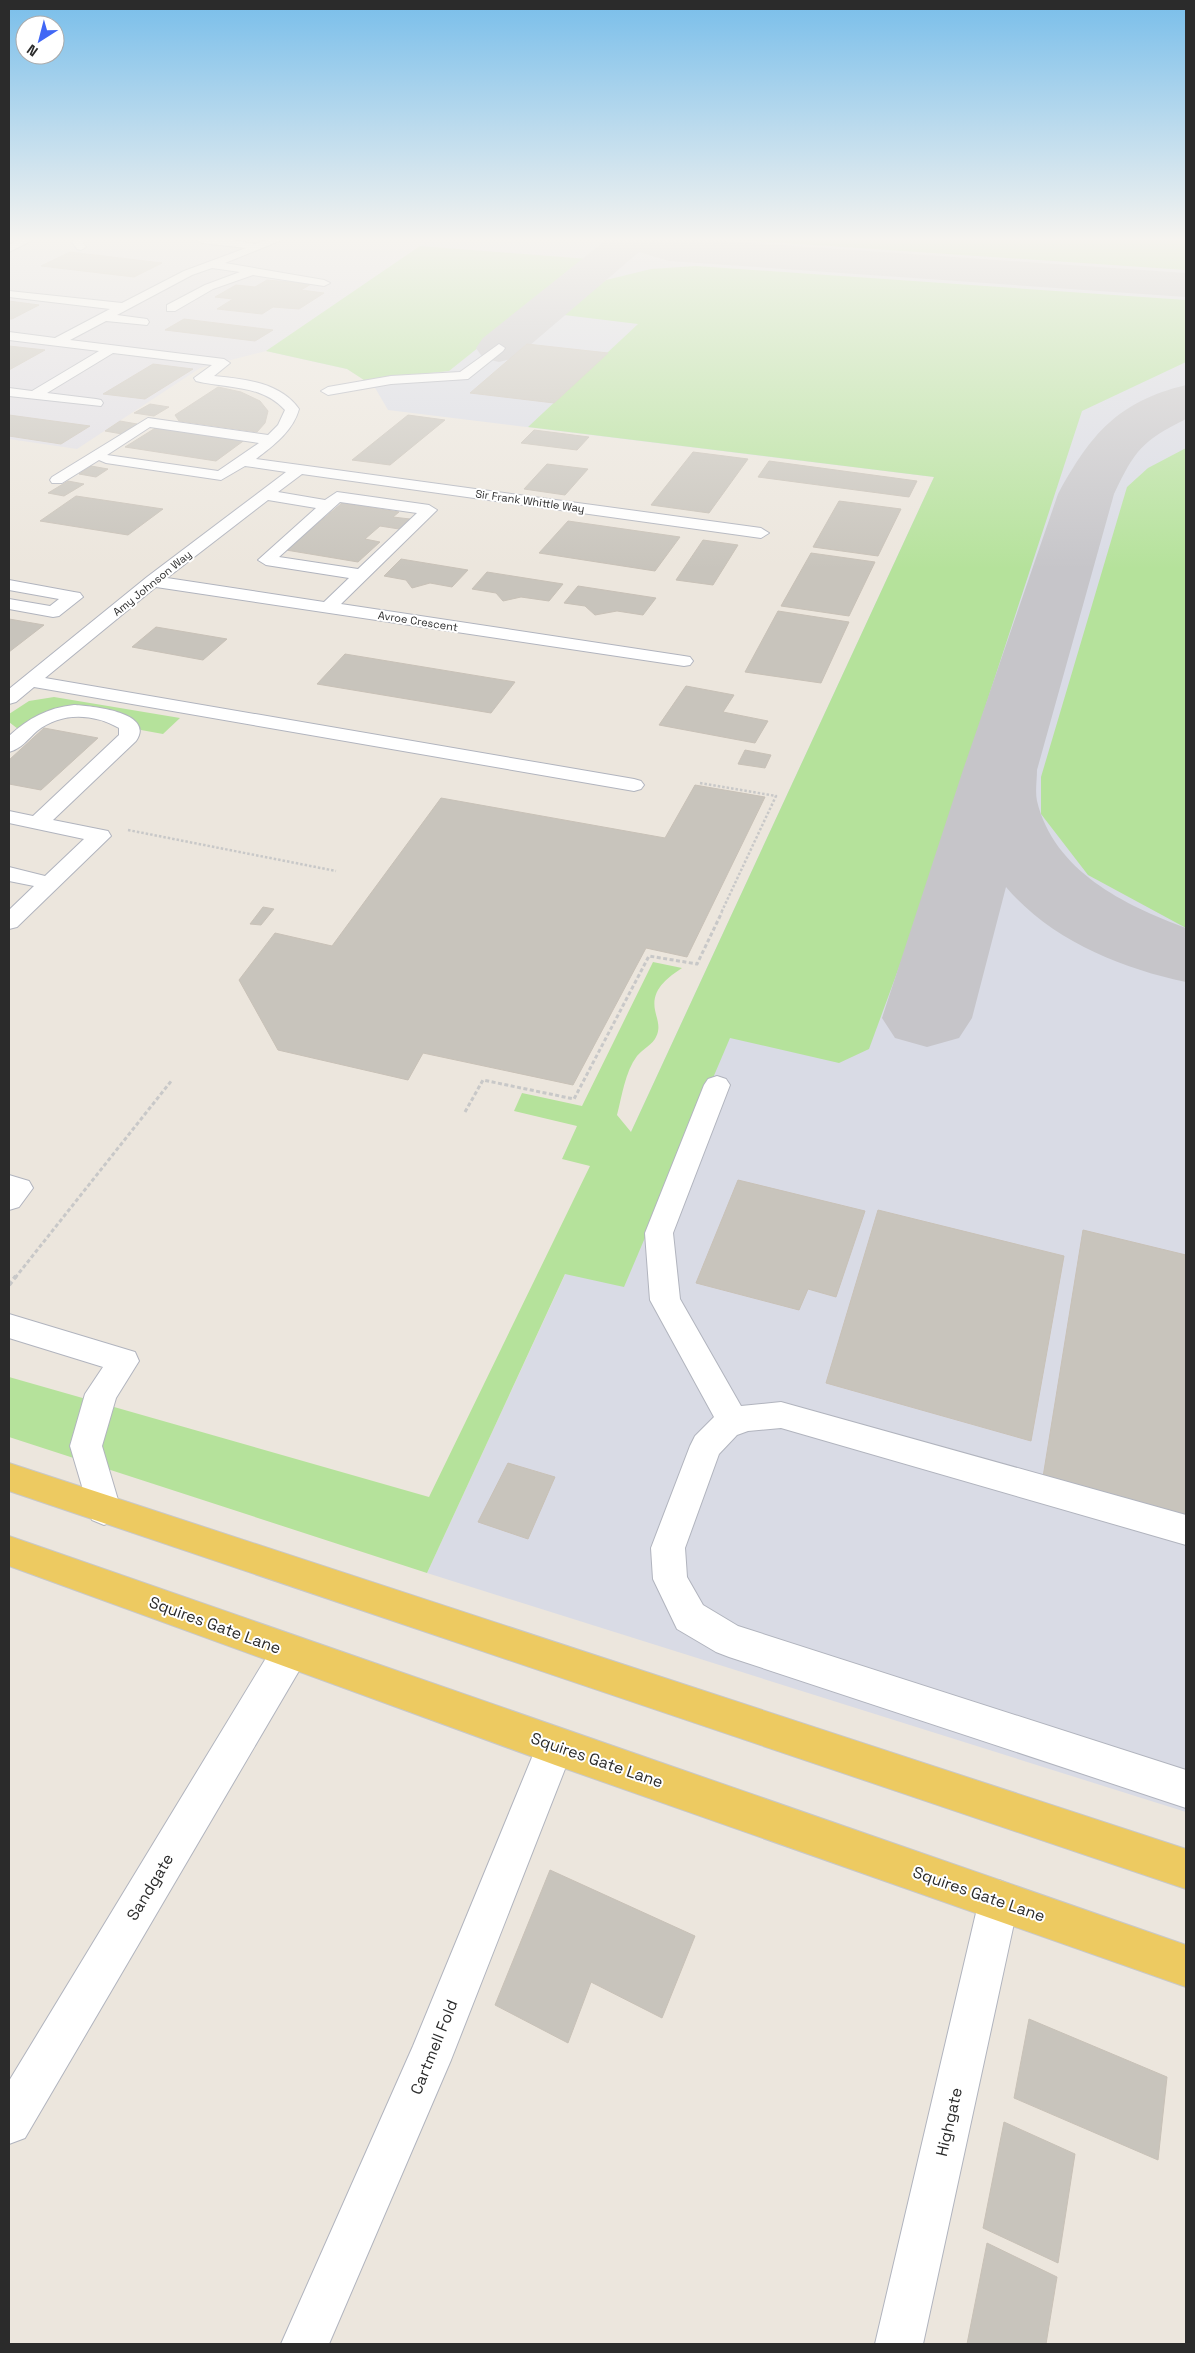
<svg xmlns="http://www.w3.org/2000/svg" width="1195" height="2353" font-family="'Space Grotesk',sans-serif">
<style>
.industrial{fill:#e0dee5}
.airport{fill:#d9dbe5}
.green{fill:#b5e29b}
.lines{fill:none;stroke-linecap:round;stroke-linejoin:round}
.taxiway{fill:#c6c5c9;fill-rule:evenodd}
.building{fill:#c8c4bc;stroke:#c8c1b7}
.minor-casing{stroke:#b1b4be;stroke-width:2}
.major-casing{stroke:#c8c8c8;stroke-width:2}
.path-far2{stroke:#c8c8c8;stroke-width:2.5;stroke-dasharray:2.5 2;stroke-linecap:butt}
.path-far1{stroke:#c8c8c8;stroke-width:3;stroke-dasharray:4 2.5;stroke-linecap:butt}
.path{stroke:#c8c8c8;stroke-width:4;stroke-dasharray:4.5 3;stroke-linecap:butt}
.minor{fill:#fff;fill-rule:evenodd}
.major{fill:#edca61;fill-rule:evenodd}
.labels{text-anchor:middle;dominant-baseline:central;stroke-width:4;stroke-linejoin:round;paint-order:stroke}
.far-street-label{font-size:11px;fill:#2b2b2b;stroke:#fff}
.near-street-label{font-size:16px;fill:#2b2b2b;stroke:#fff}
</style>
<rect width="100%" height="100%" fill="#ece6dd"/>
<path class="industrial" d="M9,240H429L266,351L200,368L77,449L9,439Z"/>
<path class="airport" d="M429,240H1186V1812L427,1573L934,477L388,410L374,386L347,369L266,351Z"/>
<path class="green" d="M738,240H1186V270Z
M420,246L589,259L449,371L364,380L347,369L266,351Z
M696,266L1186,300V362L1082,411L909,940L869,1049L839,1063L730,1038L624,1287L565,1274L427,1573L9,1437V1377L429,1497L590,1166L562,1159L577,1126L514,1111L522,1093L582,1106L653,962L682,968C667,978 651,990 655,1010C657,1020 661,1027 656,1037C653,1044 643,1049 637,1056C625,1072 622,1096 617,1115L631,1132L934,477L528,427L638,324L564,315L602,281L651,269Z
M1186,448V928L1088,875L1041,814V777L1127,487L1148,468Z
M54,697L180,718L163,734L141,730L132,721L77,705L43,713L18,729L9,722V714L29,701Z"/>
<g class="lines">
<path class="taxiway" d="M606,240H709L1186,273V297L669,261L639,252L515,358L499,362L483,358L476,348L483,338Z
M1186,385V419C1142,441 1135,450 1114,494L1037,770C1037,780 1035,791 1037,801C1054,871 1124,905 1186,928V982C1120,968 1051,940 1006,887L972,1018L959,1038L927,1047L895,1038L882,1018L963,770L1058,494C1091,434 1117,402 1186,385Z"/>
</g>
<path class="building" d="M70,252L162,263L134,277L41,266Z
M267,280L311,284L301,290L324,293L299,309L273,307L262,314L217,309L233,299L215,297L236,285L255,287Z
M9,301L39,305L12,319H9Z
M184,319L273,330L255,341L165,330Z
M527,344L608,353L554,403L470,393Z
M9,346L45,350L9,370Z
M153,364L193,369L145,399L103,394Z
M218,387L241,392L260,401L268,411L265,423L257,432L179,421L175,415Z
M150,404L169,407L154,416L134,413Z
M9,415L90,426L61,444L9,436Z
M408,415L445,420L390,465L352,460Z
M120,421L137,424L122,434L105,431Z
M157,427L246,439L216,461L125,447Z
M534,430L589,437L577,450L521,443Z
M693,452L748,459L709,513L651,505Z
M769,461L917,481L909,497L758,477Z
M547,464L588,469L565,495L524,489Z
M91,466L108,469L96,477L79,474Z
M68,481L84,484L64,496L48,493Z
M76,496L163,509L128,535L40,521Z
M839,501L901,509L878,556L813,547Z
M342,503L399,512L393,517L410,519L399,529L380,526L365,539L380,542L358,562L286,550Z
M568,521L680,537L655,571L539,553Z
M703,540L738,545L713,585L676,580Z
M811,553L875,562L849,616L781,606Z
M401,559L468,570L452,587L430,583L412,588L406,580L384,576Z
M487,572L563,584L549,601L521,597L503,601L496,593L472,589Z
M578,586L656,598L643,615L617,611L595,615L585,606L564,603Z
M778,611L849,622L821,683L745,672Z
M9,619L44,625L9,652Z
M156,627L227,639L203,660L132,647Z
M345,654L515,682L491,713L317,684Z
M686,686L734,695L723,712L768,721L755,743L659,725Z
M44,728L98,738L41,790L9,784V760Z
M745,750L771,755L765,768L738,764Z
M695,785L765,797L687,957L646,948L573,1085L423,1053L408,1080L278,1050L239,980L275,933L332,946L441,798L665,838Z
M263,907L274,909L261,925L250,924Z
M738,1180L865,1211L836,1297L808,1289L799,1310L696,1283Z
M878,1210L1064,1256L1031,1441L826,1383Z
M1083,1230L1186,1255V1518L1043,1477Z
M508,1463L555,1477L528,1539L478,1522Z
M550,1870L695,1936L662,2018L591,1982L568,2043L495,2005Z
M1029,2019L1167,2077L1158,2160L1014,2098Z
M1004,2122L1075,2154L1058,2263L983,2228Z
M987,2243L1057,2277L1046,2344H967Z"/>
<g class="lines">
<g class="minor-casing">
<path id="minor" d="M19,240H33L9,252V245Z
M73,240H85L83,243L86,247L81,250L77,249L72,242Z
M197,240H233L255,244L267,240H282L225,263L324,280L330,283L324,286L253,275L213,289L175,311H167V305L205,285L240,272L212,268L192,275L117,315L147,319L149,322L147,325L106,321L70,340L224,359L230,363L214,376C244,379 280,382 299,409C293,431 274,445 256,459L761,528L769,533L761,538L302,474L278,492L325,500L337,492L429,505L437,510L341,604L684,656L690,657L693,661L690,665L684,666L156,587L45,678L634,779L641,781L644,785L641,789L634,791L34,687L16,702L9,704V689L147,577L286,472L245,466L221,480L106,463L99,460L62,483H52L50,480L52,477L148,418L268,435L278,425L285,410C261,384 228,389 196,381L194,378L212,365L113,353L47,393L96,399L101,400L103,403L101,406L9,396V388L32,391L99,351L9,340V332L55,338L110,309L9,297V291L122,303L184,271L246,248L202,243ZM150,427L259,443L218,471L107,455ZM268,500L316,508L258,560L266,565L349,578L324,602L167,578ZM340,502L417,513L358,569L279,557Z
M499,344L505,348L503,351L468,379L391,384L328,395L321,391L328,387L391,376L460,372Z
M9,580L74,592L80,593L83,597L59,616L53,617L9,609V599L50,606L59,599L9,590Z
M74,705C91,706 156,712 136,741L53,820L108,831L111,836L17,927L9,929V910L34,886L9,881V867L45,876L84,839L9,823V811L33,816L119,735V728C93,713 61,712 37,731C28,739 21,749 9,752V736C29,718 47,708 74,705Z
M717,1076L726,1079L730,1085L673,1233L680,1299L741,1406L781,1402L1186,1515V1545L781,1428L748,1431L737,1435L719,1454L685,1548L687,1577L703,1605L738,1626L1186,1770V1808L729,1657L716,1652L677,1629L653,1579L651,1548L690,1446L695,1436L714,1417L650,1300L645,1233L704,1085L708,1079Z
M9,1175L29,1181L33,1188L19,1207L9,1210Z
M9,1314L135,1352L139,1361L116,1398L102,1446L121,1510L116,1520L104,1525L92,1520L70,1446L85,1394L103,1367L9,1338Z
M290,1635L303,1640L308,1652L303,1664L25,2138L9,2144V2081L277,1640Z
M555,1727L568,1733L574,1746L451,2060L329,2344H281L413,2046L542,1733Z
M999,1880L1013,1886L1019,1900L923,2344H875L979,1900L985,1886Z"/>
</g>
<g class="major-casing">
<path id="major" d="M9,1463L1186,1849V1889L9,1491Z
M9,1536L1186,1945V1987L555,1765L9,1566Z"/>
</g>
<path class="path-far2" d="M700,783L776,796L721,913
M128,830L336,871"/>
<path class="path-far1" d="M465,1112L483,1080L574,1099L649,956L697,964L722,912
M15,1278L172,1080"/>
<path class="path" d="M9,1285L16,1276"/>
<use href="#minor" class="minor"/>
<use href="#major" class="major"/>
</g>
<linearGradient id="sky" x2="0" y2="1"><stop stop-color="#79beea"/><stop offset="0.42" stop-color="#f6f4f0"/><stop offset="1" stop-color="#f6f4f0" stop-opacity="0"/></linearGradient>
<rect width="1195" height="569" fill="url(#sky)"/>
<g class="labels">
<g class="far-street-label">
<text transform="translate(530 501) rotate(8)">Sir Frank Whittle Way</text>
<text transform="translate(152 583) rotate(-39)">Amy Johnson Way</text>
<text transform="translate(418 621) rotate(9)">Avroe Crescent</text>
</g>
<g class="near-street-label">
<text transform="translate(215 1625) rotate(20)">Squires Gate Lane</text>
<text transform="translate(597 1760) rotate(19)">Squires Gate Lane</text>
<text transform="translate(150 1887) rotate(-59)">Sandgate</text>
<text transform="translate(979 1894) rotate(19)">Squires Gate Lane</text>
<text transform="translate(434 2047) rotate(-68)">Cartmell Fold</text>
<text transform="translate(949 2122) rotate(-77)">Highgate</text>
</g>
</g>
<rect width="1195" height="2353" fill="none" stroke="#2b2b2b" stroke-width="20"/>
<g transform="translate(40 40) rotate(216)"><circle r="24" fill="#ffffff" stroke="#aaaaaa"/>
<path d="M0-4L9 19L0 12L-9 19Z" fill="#4167f5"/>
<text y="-8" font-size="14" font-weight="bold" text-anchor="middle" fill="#2b2b2b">N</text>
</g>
</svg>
